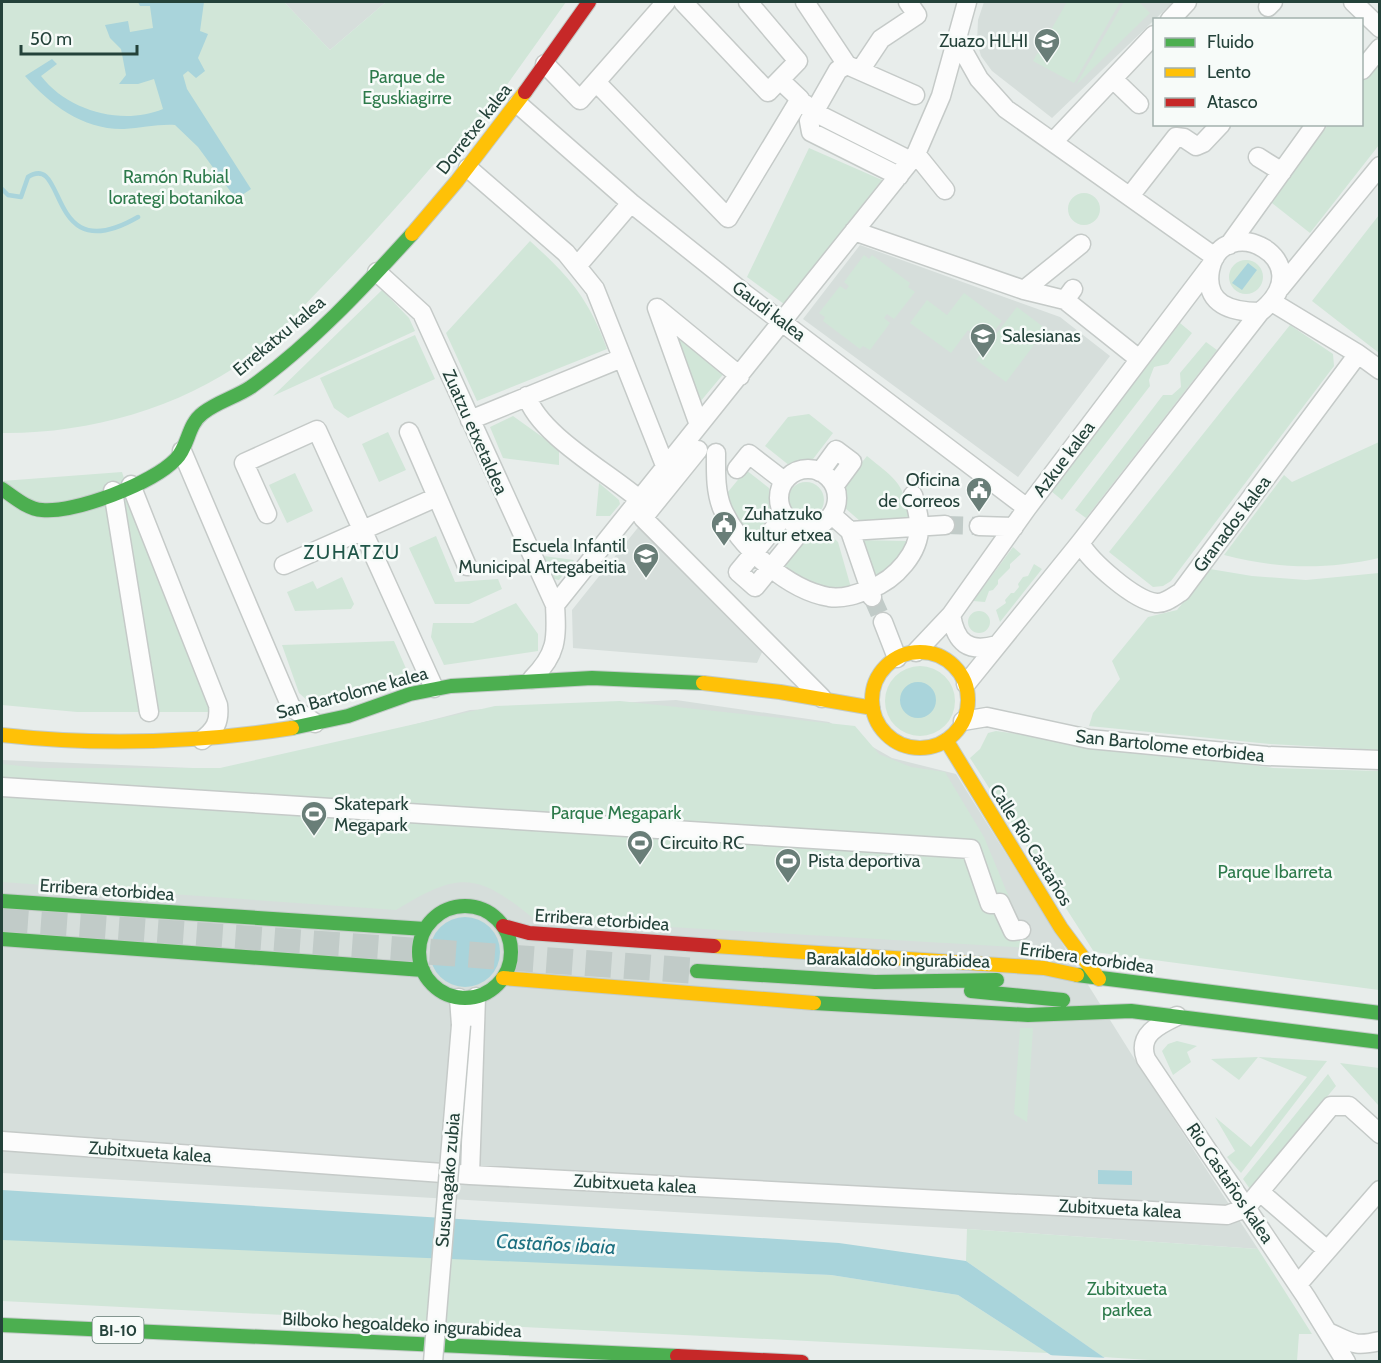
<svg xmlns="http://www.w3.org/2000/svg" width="1381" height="1363" font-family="Cabin,sans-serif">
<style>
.built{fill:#d6dedb}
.green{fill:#d1e6d8}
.water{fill:#a9d4db}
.pier{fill:#e8edeb}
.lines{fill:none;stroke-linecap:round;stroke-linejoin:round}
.stream{stroke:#a9d4db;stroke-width:4.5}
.street-tunnel{stroke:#c1cbc8;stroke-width:18;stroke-dasharray:18 9;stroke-linecap:butt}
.secondary-tunnel{stroke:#c1cbc8;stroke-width:26;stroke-dasharray:26 13;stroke-linecap:butt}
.street-casing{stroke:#c5cac8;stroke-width:21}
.fast-casing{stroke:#c3cbc8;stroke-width:16}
.slow-casing{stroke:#c3cbc8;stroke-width:16}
.jam-casing{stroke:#c3cbc8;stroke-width:16}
.street{stroke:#fcfcfc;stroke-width:18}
.fast{stroke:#4caf50;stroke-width:14}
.slow{stroke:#ffc107;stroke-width:14}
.jam{stroke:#c62828;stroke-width:14}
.street-bridge-casing{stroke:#c5cac8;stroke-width:21;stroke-linecap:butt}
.street-bridge{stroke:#fcfcfc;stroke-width:18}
.labels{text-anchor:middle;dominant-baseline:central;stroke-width:5;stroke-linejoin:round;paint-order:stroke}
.shield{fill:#f7fbf9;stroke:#637a73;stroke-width:1.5}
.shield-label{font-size:16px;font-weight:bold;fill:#24423a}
.poi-label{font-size:18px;fill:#24423a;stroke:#f7fbf9;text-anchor:start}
.park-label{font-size:18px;fill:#2d7a4b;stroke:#f7fbf9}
.street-label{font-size:18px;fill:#24423a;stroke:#f7fbf9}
.neighbourhood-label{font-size:20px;letter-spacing:1.5px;fill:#1f5548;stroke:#f7fbf9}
.water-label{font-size:20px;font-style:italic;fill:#1c6f80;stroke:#f7fbf9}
</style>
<rect width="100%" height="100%" fill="#e8edeb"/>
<path class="built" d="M284,2H386L330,50Z
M984,2H1173L1052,118L992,71L981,56L977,42L978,20Z
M860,245L1060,317L1110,356L1018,477L803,319Z
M640,525L764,648L757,663L573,648L572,610Z
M676,700L829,722L892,758L956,774L1132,1055L1258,1249L967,1229L2,1173V760L240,770L470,710Z"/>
<path class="green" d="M2,2H284L330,50L386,2H566L484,117L444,165L434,164C397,207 359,249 320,289C297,313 274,339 247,359C178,409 86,434 2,433Z
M1067,2H1120L1074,83L1033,61Z
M1124,2H1139L1150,13L1076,85Z
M1379,59V145L1310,233L1268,200L1328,125L1362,124V82Z
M809,148L882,180L784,304L747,277Z
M1068 209a16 16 0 1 1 32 0a16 16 0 1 1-32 0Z
M1379,215V353L1312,301Z
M530,241C569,276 589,299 607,349L477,401L446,333Z
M864,255L869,259L872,255L910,283L908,287L915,292L894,319L887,314L884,318L890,323L870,350L863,346L860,349L823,321L825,317L819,313L840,286L846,290L849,286L844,282Z
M1229 277a17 17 0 1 1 34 0a17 17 0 1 1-34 0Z
M382,290L409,318L415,331L273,396Z
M964,293L1002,321L985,343L968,330L951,353L910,323L927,300L947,315Z
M1017,307L1046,329L1006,382L976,360Z
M1180,323L1192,333L1168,364L1154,367L1149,380L1150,386L1062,500L1051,491Z
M1290,325L1333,354L1334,366L1171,581L1163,586L1153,587L1109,552Z
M672,327L725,372L700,402Z
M415,335L435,379L348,418L334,408L320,378Z
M1206,342L1217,350L1086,518L1075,510L1163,395H1172L1181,387L1180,373Z
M809,414L833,433L810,463L790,466L765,446L788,417Z
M513,416L559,449V465L503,458L490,427Z
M388,432L406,470L379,482L362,444Z
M1379,442V558C1325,570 1278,569 1224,555L1284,475L1292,482Z
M867,456C895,479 905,483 909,520L860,521L845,508L842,487Z
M746,470L769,488L771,515L754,536L730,515L723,498Z
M122,472L148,553L215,712H77L2,705V481Z
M295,473L313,511L287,523L269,485Z
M788 500a18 18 0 1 1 36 0a18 18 0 1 1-36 0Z
M599,483L619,500L620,504L610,516H596Z
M826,531L838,542L852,591L831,593L780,568L804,536Z
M436,536L455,582L498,579L502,589L469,604H435L409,548Z
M859,540L907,541L901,556L873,585Z
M1013,547L1021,554L1010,564V568L998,580V584L993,590L989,591L985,602L973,601Z
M544,556L574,560L559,580L554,579Z
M1034,564L1042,569L1000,622L996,610L1006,603L1005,600L1011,593H1014L1019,587L1018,584L1023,577L1028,576Z
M1210,569L1252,576L1306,580L1379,573V750L1270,744L1089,726L1093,713L1120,679L1112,661L1148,617L1177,610Z
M342,577L354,604L351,609L295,611L287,592L313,581L317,589Z
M516,603L538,634V651L444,665L431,637L433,623H473Z
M968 622a11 11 0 1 1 22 0a11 11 0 1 1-22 0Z
M394,641L408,673L308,701L299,693L282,645Z
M885 701a35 35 0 1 1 70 0a35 35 0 1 1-70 0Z
M620,701L855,726L879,754L911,767L945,772L984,837L1030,948L534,919C477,872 459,871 396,910L2,882V764L41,768H220L495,706Z
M996,731L1273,768L1379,771V990L1094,952L970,758L980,749L988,733Z
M1020,1028H1033L1027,1122L1014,1114Z
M1177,1041L1197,1046L1187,1052L1191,1062L1173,1075L1162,1051L1168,1044Z
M1258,1057L1239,1080L1211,1059L1258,1057L1327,1061L1241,1173L1227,1157L1235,1151L1215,1117L1251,1147L1307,1077Z
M1340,1063L1379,1068V1106Z
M1328,1074L1336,1086L1250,1189L1243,1179Z
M967,1229L1258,1249L1312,1334H1299L1297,1361L1180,1362L1103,1357L966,1261Z
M2,1237L831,1275L958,1295L1048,1353L2,1301Z"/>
<path class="water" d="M138,2H204L200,31L208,34L198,58L205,71L196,78L188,71L183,75L187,89L251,189L236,199L198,147L175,125C158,124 141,128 124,129C84,130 50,105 25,76L52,59L57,64L41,76C68,111 122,126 163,109L154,79L138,84H119L126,75L121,49L110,38L105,25L128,21L130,32L153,28L150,6H140Z
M1248,263L1257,270L1242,290L1232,283Z
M900 700a18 18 0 1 1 36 0a18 18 0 1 1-36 0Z
M430 952a35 35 0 1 1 70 0a35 35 0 1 1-70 0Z
M1098,1170L1132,1171V1185L1098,1184Z
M2,1190L839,1243L966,1261L1109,1361H1060L958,1295L831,1275L2,1240Z"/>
<path class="pier" d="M1046,1355L1109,1358L1112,1362H1055Z"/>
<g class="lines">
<path class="stream" d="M2,189L8,195L21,197L28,177C68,151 45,271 138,217"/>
<path class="street-tunnel" d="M945,525L979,526
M872,597L883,622"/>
<path class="secondary-tunnel" d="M2,921L697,971"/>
<g class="street-casing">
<path id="street" d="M683,2L768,92L798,61L748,2
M805,2L847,65
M1353,2L1380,28
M1268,7L1273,2
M1170,20L1187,2
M957,40L979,79L1006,109L1215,257
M545,64L580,100L666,2
M861,69L881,39L917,15L908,2
M1362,70L1380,48
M1113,79L1139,104
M596,82L728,218L800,99L780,80
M518,104L631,203L745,294L1027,508
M805,104L814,112L911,161
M1053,142L1154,35
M916,154L945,190
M1258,157L1282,172
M468,168L566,253L595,289L666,468
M899,176L811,132L809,121L838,70L847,65L915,95
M1130,196L1176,137L1184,138L1196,146L1203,143L1221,124
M854,231L1024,290L1065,300
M1229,245L1316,124
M578,265L631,203
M377,272L422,313L555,605
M1280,288L1380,166
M1073,289L1065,300L1139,359
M1024,290L1081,244
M1272,302L1358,354L1380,370
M527,396C538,434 609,473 640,500
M470,420L622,358
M699,425L657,308L740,376
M409,432L467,566
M698,450L643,518L822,698
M182,451L291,707L315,723
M716,453C716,471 715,490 722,508C738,546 788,590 829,597C844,599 857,594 870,589L850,531L832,515
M779 498a29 29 0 1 1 58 0a29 29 0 1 1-58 0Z
M737,469L749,454L784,481
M820,472L836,450L852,462L835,485
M131,485L218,705C220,722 215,730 202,740
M113,491L149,712
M267,514L244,463L317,430L434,688
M784,516L738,572L755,587L804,527
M979,526L1014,527
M850,531L945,525
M1080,543C1091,562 1134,600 1156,603C1165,604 1174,596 1181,592L1358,354
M284,565L437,497
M872,597L870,589C895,580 921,552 919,524C919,514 916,505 913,495
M951,615C956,643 968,653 997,645
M883,622L897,658
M916,652L951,615L1027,508L1211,265
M532,679C557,654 557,639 555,605L916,154L941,96L967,2
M966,684L1080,543L1260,312C1325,260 1222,208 1210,270C1204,305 1232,312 1260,312
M963,721L987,717L1089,739L1267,756L1380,760
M2,787L971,849L990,904L1000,903L1013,931L1021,930
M459,998L461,1025
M1177,1016C1158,1025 1137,1035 1146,1059L1306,1297L1346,1362
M2,1141L470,1175L1227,1215L1246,1208L1331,1106H1349L1380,1134
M470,1175L476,997
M1260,1192L1327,1250
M1298,1284L1380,1190
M1330,1333C1353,1343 1354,1347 1380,1341"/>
</g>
<g class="fast-casing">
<path id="fast" d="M2,489C14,497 27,509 42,510C75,513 152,484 176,459C189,446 187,425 203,413C217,402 236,397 251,387C311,344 363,288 412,234
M292,728L348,716L410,694L451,686L592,678L703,683
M2,901L425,929
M419 952a46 46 0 1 1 92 0a46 46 0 1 1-92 0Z
M2,939L423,970
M697,971L875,982L997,980
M1077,975L1380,1013
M971,991L1063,1000
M814,1003L1028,1015L1131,1011L1380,1042
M2,1325L677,1356"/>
</g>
<g class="slow-casing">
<path id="slow" d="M412,234L457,181L525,92
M872 700a48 48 0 1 1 96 0a48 48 0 1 1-96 0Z
M703,683L780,692L873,708
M2,735C100,746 195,743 292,728
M946,740L1061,928L1099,979
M714,946L1044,968L1077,975
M503,978L814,1003"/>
</g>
<g class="jam-casing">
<path id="jam" d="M525,92L589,2
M503,926L529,933L714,946
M677,1356L802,1362"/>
</g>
<use href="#street" class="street"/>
<use href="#fast" class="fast"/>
<use href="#slow" class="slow"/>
<use href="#jam" class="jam"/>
<g class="street-bridge-casing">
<path id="street-bridge" d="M433,1362L461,1025"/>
</g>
<use href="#street-bridge" class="street-bridge"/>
</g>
<defs>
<g id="school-pin" transform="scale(1.35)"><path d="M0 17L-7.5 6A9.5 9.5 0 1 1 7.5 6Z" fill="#697e78" stroke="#f7fbf9"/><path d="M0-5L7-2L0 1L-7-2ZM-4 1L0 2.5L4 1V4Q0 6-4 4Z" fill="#fff"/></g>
<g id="civic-pin" transform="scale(1.35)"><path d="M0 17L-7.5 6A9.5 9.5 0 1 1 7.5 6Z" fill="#697e78" stroke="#f7fbf9"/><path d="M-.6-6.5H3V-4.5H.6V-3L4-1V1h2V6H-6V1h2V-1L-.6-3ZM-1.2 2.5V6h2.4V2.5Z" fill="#fff"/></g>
<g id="stadium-pin" transform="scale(1.35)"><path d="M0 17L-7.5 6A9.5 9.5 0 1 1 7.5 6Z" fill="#697e78" stroke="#f7fbf9"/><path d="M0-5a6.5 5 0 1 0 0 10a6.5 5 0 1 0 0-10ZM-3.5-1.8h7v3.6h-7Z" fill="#fff"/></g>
</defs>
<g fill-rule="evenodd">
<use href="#school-pin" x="1047" y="41"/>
<use href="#school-pin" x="983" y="336"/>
<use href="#civic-pin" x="979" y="490"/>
<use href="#civic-pin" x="724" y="524"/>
<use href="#school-pin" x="646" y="556"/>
<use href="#stadium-pin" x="314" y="814"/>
<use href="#stadium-pin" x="640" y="843"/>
<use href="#stadium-pin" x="788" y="861"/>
</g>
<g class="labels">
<rect class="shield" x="92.5" y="1317" width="51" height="26" rx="4.5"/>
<g class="shield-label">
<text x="118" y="1330">BI-10</text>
</g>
<g class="poi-label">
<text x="1028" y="41" text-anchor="end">Zuazo HLHI</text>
<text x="1002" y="336">Salesianas</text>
<text x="960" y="480" text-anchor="end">Oficina<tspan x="960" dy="21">de Correos</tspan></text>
<text x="744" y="514">Zuhatzuko<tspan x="744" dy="21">kultur etxea</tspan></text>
<text x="626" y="546" text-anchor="end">Escuela Infantil<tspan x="626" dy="21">Municipal Artegabeitia</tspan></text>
<text x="334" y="804">Skatepark<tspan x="334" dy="21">Megapark</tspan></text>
<text x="660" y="843">Circuito RC</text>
<text x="808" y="861">Pista deportiva</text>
</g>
<g class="park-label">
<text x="407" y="77">Parque de<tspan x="407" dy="21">Eguskiagirre</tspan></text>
<text x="176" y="177">Ramón Rubial<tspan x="176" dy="21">lorategi botanikoa</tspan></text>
<text x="616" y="813">Parque Megapark</text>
<text x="1275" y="872">Parque Ibarreta</text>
<text x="1127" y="1289">Zubitxueta<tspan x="1127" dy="21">parkea</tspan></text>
</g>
<g class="street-label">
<text transform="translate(474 129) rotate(-52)">Dorretxe kalea</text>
<text transform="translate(769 311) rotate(37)">Gaudi kalea</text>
<text transform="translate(279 336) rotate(-40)">Errekatxu kalea</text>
<text transform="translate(475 432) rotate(66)">Zuatzu etxetaldea</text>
<text transform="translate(1064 459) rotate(-53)">Azkue kalea</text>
<text transform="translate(1232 524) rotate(-53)">Granados kalea</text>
<text transform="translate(352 693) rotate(-15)">San Bartolome kalea</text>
<text transform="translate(1170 746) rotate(6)">San Bartolome etorbidea</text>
<text transform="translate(1031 845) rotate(58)">Calle Río Castaños</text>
<text transform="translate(107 890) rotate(4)">Erribera etorbidea</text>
<text transform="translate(602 920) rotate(4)">Erribera etorbidea</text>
<text transform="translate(1087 958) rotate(8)">Erribera etorbidea</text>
<text transform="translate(898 960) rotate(1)">Barakaldoko ingurabidea</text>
<text transform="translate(150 1152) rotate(4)">Zubitxueta kalea</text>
<text transform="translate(448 1180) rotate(-85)">Susunagako zubia</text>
<text transform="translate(1230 1183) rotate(56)">Rio Castaños kalea</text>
<text transform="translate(635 1184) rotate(3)">Zubitxueta kalea</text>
<text transform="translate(1120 1209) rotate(3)">Zubitxueta kalea</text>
<text transform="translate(402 1325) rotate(3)">Bilboko hegoaldeko ingurabidea</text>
</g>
<g class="neighbourhood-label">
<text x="352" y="552">ZUHATZU</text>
</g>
<g class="water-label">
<text transform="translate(556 1244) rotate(3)">Castaños ibaia</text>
</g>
</g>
<rect width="1381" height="1363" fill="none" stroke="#24423a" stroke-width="6"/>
<rect x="1153" y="18" width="210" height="108" fill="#f7fbf9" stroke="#a3b1ad" stroke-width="1.5"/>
<rect x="1165" y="38" width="30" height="9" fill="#4caf50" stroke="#a3b1ad" stroke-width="1.5"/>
<text x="1207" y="48" font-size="18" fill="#24423a">Fluido</text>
<rect x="1165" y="68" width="30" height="9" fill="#ffc107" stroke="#a3b1ad" stroke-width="1.5"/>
<text x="1207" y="78" font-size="18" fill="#24423a">Lento</text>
<rect x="1165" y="98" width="30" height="9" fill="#c62828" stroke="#a3b1ad" stroke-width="1.5"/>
<text x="1207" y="108" font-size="18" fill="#24423a">Atasco</text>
<path d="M21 45v9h116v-9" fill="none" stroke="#24423a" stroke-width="3"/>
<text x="30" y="45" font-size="18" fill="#24423a" stroke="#f7fbf9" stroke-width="4.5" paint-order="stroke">50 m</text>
</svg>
